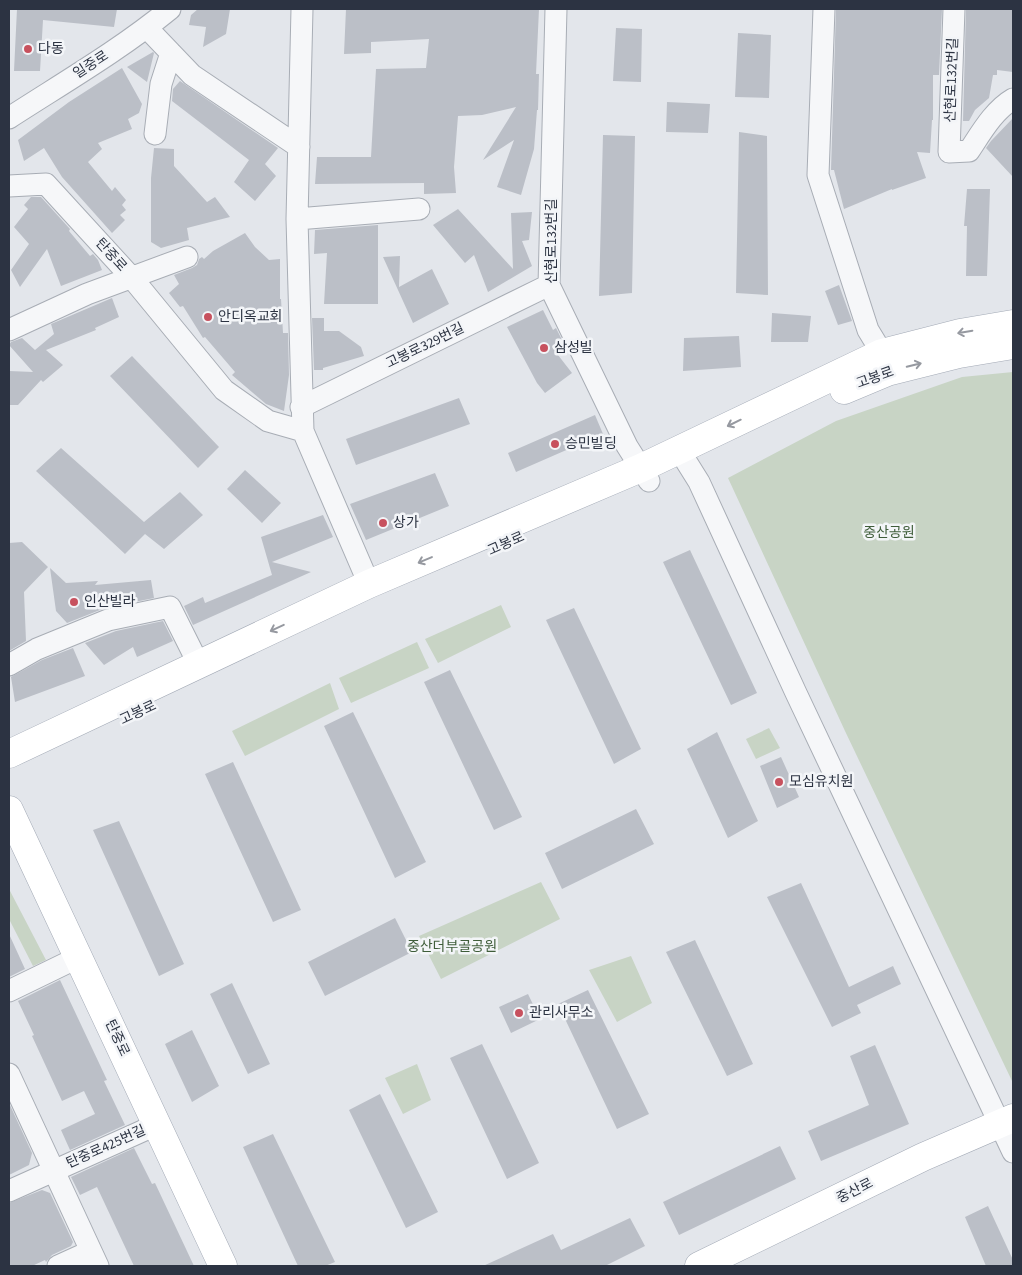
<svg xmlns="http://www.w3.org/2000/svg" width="1022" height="1275" font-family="'Source Sans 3','Noto Sans KR',sans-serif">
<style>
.green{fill:#c8d4c5}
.building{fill:#bbbfc7}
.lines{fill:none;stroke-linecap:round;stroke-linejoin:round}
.minor-casing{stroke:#a8adb5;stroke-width:23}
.major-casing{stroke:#a3aab6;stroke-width:29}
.minor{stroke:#f6f7f9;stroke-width:21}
.major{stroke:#fff;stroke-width:28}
.oneway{stroke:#9699a0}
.poi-dot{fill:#c7515e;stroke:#f3f5f8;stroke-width:2}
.labels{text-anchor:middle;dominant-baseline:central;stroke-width:5;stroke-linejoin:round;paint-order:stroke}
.poi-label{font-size:14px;fill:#2c3342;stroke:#f3f5f8;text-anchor:start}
.street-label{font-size:14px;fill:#2c3342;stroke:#f3f5f8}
.park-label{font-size:14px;fill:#3f5d3a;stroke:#f3f5f8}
</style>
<rect width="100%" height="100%" fill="#e3e6eb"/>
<path class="green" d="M1013,372V1081H1012L845,731L728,478L836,421L962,377Z
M501,605L511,627L438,663L425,639Z
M417,642L429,668L351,703L339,678Z
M330,683L339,709L245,756L232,731Z
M769,728L780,748L756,759L746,739Z
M541,882L560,919L441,979L419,936Z
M9,889L46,960L33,966L9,919Z
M631,956L652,1003L617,1022L589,970Z
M417,1064L431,1100L403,1114L385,1078Z"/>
<path class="building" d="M17,9H117L114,27L43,20L40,71H14Z
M198,9H230L226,34L203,47L206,27L189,25L191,15Z
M346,9H539L536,74H539L538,110H537L534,149L521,195L497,187L514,140L483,160L516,107L482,115L458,116L454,167L456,193L424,194V183L315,184L317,157H371L376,69L426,68L429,39L371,42V53L344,54Z
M836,9H942L939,75H933V120H932L930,153L917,152L926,178L892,190V189L844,209L834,170H831Z
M966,9H1013V72L997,70V75H993L989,98L975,110L969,121H963Z
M616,28L642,29L641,82L613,81Z
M738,33L771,35L769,98L735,97Z
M153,52L154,53L147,82L127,67Z
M122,68L142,104L139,113L128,119L132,129L98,143L102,149L88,162L112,191L115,187L126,200L122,205L126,210L120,215L125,220L112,233L62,177L44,148L24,161L18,140L69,102Z
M180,81L278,148L265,164L276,176L255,201L234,182L249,160L172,101L173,89Z
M667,102L710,104L708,133L666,132Z
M1013,118V177L986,148L991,141Z
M739,132L767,136L768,295L736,293Z
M603,135L635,136L632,293L599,296Z
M154,148L174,149V166L207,202L215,197L230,217L187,228L189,240L161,248L151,242V178Z
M967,189H990L987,276H966L967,226H964Z
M31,197H41L70,229L69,231L90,256L93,254L98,260L102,270L61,286L47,249L20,287L11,270L29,244L14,227L28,209L24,205Z
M458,209L513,269L511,213L532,212L529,240L522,241L532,266L488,292L474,255L465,263L433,225Z
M378,225V304H324L327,253L314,254L315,230Z
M245,233L255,247L269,260L280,259V299H281L283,333H288L289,375L284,411L266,404L232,375L235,372L205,337L203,338L183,306L180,307L169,293L179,284L174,275L192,268L197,265L199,259L202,257L204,259L213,251Z
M400,256L399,287L432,269L449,304L413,323L383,257Z
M839,285L852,321L838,325L825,291Z
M112,298L119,317L95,328L96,330L46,350L63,365L43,382L41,380L18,405H9V371L33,372L9,345L11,342L22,338L35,350L54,334L51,324Z
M543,310L553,330L556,328L567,350L558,355L572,373L545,393L537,383L507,327Z
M772,313L811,316L808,342H771Z
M312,318H324V331H339L361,347L364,356L323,368V370H314Z
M739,336L741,367L683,371L684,338Z
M132,356L219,447L198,468L110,376Z
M459,398L470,424L356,465L346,439Z
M595,415L603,434L516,472L508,453Z
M61,448L144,522L180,492L203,515L164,549L145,534L125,554L36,471Z
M245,470L281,503L262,523L227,489Z
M435,473L449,506L366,540L350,504Z
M323,515L333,537L272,562L311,572L193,625L184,606L203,597L205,603L272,575L261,537Z
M22,542L48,567L24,592L26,641L9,651V543Z
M690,550L757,693L731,705L663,562Z
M50,568L66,583L98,581L95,585L151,580L154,598L105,608L67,623L56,611Z
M574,608L641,749L614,764L546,620Z
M163,621L173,641L137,657L133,647L104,665L85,643L116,631Z
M73,648L85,676L15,702L11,677L42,660Z
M450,670L522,817L494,830L424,682Z
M353,712L426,862L395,878L324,726Z
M717,732L758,821L728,838L687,749Z
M781,757L799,797L777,808L760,766Z
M233,762L301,910L273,922L205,774Z
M636,809L654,844L562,889L545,853Z
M119,821L184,964L159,976L93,830Z
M801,883L849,987L893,966L901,984L857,1005L861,1013L832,1027L767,897Z
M395,918L412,952L325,996L308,962Z
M9,934L25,969L9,977Z
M695,940L753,1064L727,1076L666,952Z
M60,980L107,1080L104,1081L125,1125L70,1150L61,1130L95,1114L84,1091L62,1101L32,1036L34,1035L18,1001Z
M232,983L270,1064L248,1074L210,994Z
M588,990L649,1114L617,1129L558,1004Z
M528,994L540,1019L511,1033L499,1007Z
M192,1030L219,1086L192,1102L165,1044Z
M482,1044L539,1163L507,1179L450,1058Z
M875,1045L909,1124L821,1161L808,1131L869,1105L850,1056Z
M380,1094L438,1212L406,1228L349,1110Z
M9,1103L32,1153L29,1165L9,1175Z
M273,1134L335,1262L325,1266H298L243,1147Z
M780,1146L796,1179L679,1235L663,1202Z
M134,1148L152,1184L155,1183L194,1266H134L97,1187L80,1195L71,1177Z
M42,1190L50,1193L73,1242L71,1246L52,1255L46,1262L45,1260L32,1266H9V1203Z
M988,1206L1013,1260V1266H986L965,1217Z
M630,1218L645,1246L605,1266H483L553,1234L561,1250Z"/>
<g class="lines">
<g class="minor-casing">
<path id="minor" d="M302,9L297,219L303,431L369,584
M556,9L549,285L627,446L649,481
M824,9L818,175L868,330L882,353
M954,9L949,152L969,151C981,133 994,110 1013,99
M147,28L192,75L299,147
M9,118C63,83 120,50 170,9
M155,134L161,84L171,53
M9,186L46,184L132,278L224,390L268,421L303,431
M297,219L419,209
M9,330L87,294L187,257
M301,407L549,285
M679,450L699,482L796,693L1013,1152
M9,665L37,649L108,620L170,607L199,665
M9,991L79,957
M9,1074L98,1266
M9,1191L158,1124
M58,1266L91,1251"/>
</g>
<g class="major-casing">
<path id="major" d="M844,390L887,372L959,354L1013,345
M9,754L369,584L641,468L882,353L960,333L1013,324
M9,810L223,1266
M699,1266L923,1157L1013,1118"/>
</g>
<use href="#minor" class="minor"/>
<use href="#major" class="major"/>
</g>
<defs><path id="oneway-shaft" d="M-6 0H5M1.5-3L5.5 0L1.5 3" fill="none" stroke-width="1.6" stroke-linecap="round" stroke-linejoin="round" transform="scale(1.25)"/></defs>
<g class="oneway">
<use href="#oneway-shaft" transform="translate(965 332) rotate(170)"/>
<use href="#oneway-shaft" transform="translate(914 365) rotate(-14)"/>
<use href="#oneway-shaft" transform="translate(734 423) rotate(154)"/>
<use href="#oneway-shaft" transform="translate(425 560) rotate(157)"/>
<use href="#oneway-shaft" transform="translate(277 628) rotate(155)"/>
</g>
<g class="poi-dot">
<circle cx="28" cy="49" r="5"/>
<circle cx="208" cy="317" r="5"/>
<circle cx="544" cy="348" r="5"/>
<circle cx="555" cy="444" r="5"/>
<circle cx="383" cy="523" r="5"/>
<circle cx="74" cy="602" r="5"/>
<circle cx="779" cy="782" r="5"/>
<circle cx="519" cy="1013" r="5"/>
</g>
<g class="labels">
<g class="poi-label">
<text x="38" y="49">다동</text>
<text x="218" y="317">안디옥교회</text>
<text x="554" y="348">삼성빌</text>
<text x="565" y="444">승민빌딩</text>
<text x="393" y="523">상가</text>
<text x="84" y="602">인산빌라</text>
<text x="789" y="782">모심유치원</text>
<text x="529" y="1013">관리사무소</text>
</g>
<g class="street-label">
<text transform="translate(91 65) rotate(-33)">일중로</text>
<text transform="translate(952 80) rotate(-88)">산현로132번길</text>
<text transform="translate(552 241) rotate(-90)">산현로132번길</text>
<text transform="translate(111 255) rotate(48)">탄중로</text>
<text transform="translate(425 346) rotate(-26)">고봉로329번길</text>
<text transform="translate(875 378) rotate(-20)">고봉로</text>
<text transform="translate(506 544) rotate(-24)">고봉로</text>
<text transform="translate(138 713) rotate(-25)">고봉로</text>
<text transform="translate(117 1038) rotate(65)">탄중로</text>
<text transform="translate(106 1147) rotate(-24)">탄중로425번길</text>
<text transform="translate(855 1191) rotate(-27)">중산로</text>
</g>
<g class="park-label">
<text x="889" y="533">중산공원</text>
<text x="452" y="947">중산더부골공원</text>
</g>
</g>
<rect width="1022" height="1275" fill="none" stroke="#2c3342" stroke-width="20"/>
</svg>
